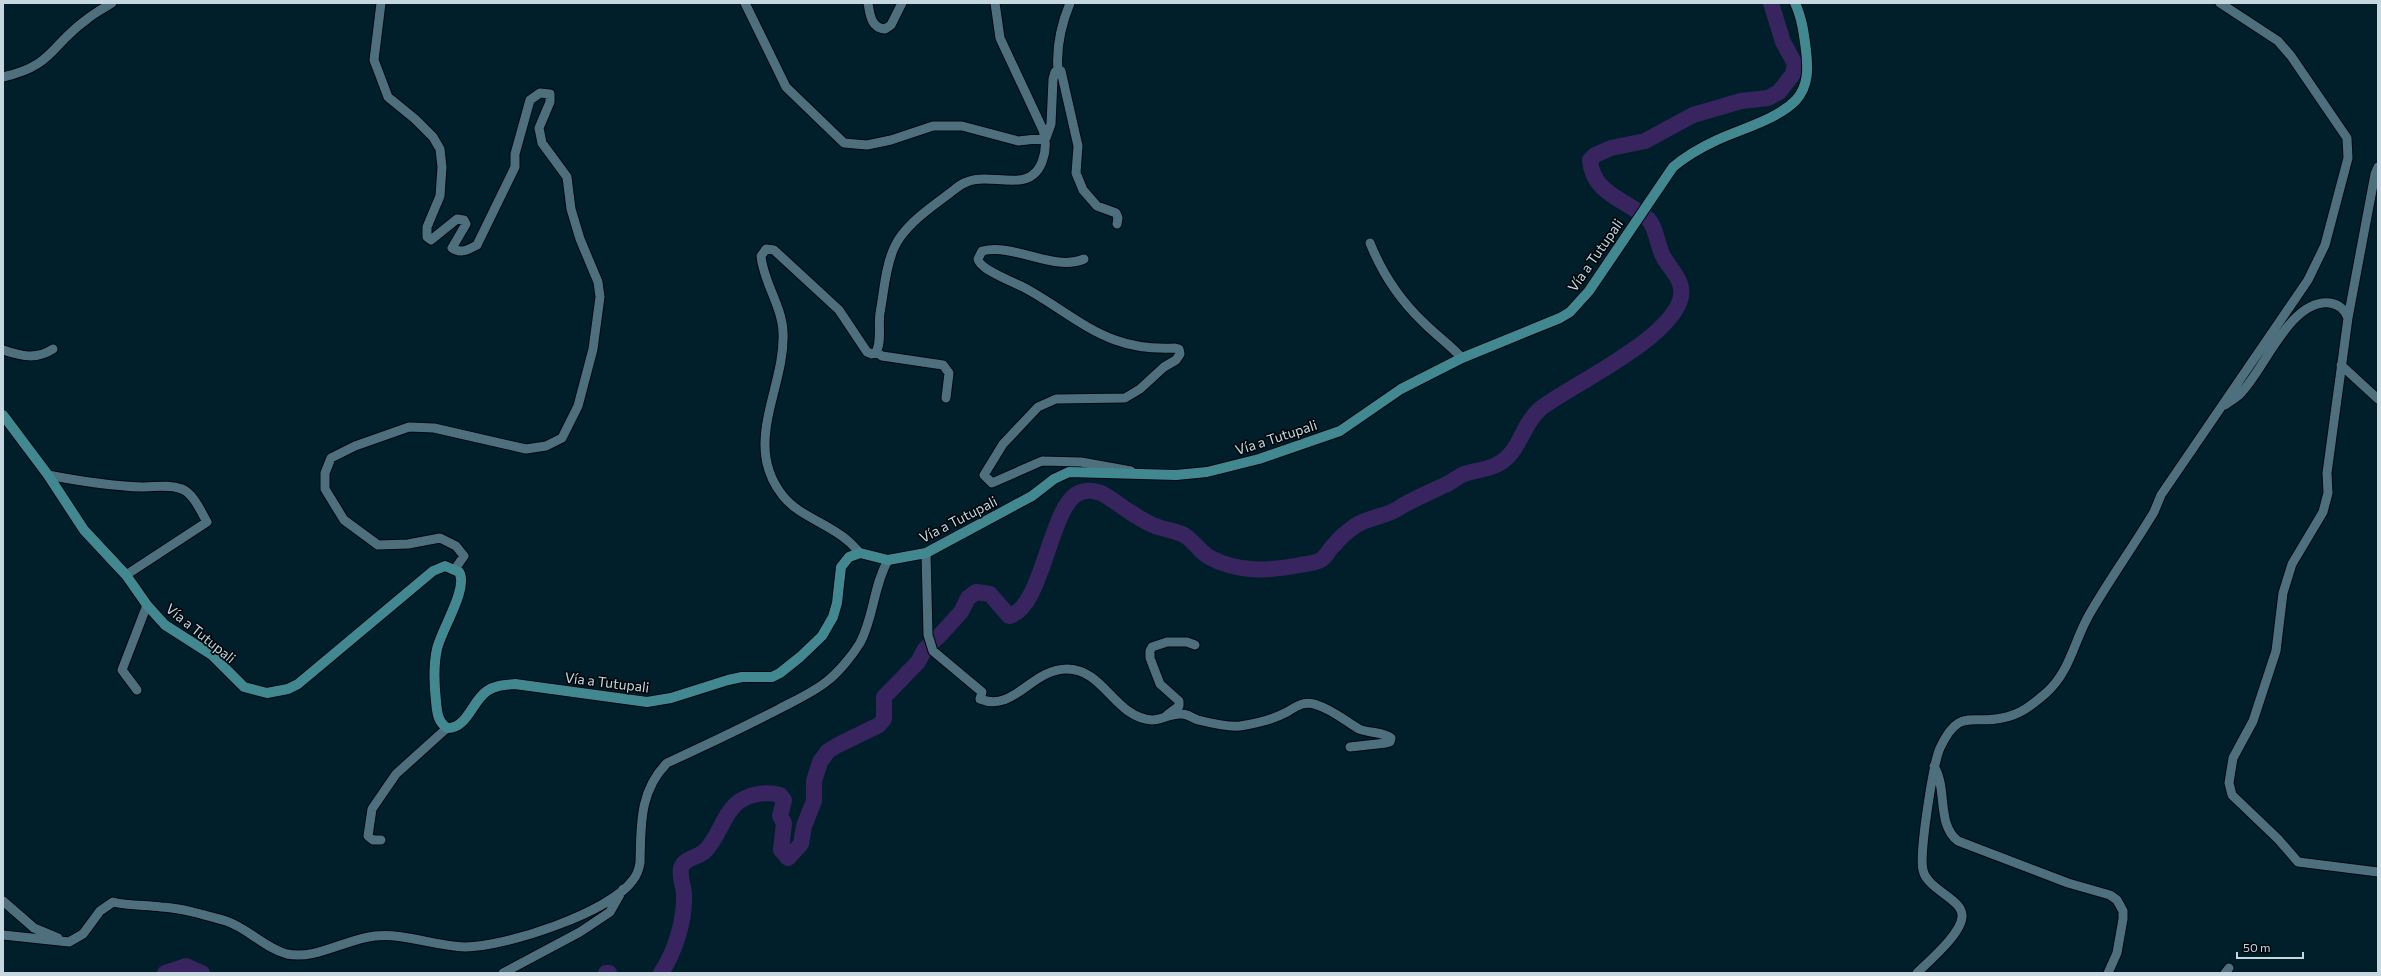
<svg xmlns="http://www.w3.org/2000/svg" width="2381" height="976" font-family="Commissioner,sans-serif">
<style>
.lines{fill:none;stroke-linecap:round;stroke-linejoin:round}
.river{stroke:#38255f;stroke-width:16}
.street-casing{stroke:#000810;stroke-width:11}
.secondary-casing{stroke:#000810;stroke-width:12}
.street{stroke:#4e6f7d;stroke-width:9}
.secondary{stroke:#418891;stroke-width:10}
.labels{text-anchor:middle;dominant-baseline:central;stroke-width:3.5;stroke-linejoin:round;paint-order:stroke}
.street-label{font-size:14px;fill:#c6d7e0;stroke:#00080c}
</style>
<rect width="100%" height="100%" fill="#001f2b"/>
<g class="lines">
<path class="river" d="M165,973L186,966L202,973
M606,973H609
M661,973C675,952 685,920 684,895C684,886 679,878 681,868C685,857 698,858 705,851C723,833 723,805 750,796C760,793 770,792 780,795L784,800L780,816L784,823L781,850L788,858L801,844L804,826L814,801V781L820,762L828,751L838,745L879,725L884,719V697L918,662L925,649L942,633L961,612L968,598L976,592L990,594L1009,616C1044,608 1050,501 1081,492C1100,486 1112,501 1127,510C1136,516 1148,524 1158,527C1167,530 1176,531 1184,535C1194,541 1199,551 1209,557C1238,573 1269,571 1300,565C1306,564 1316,563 1321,560C1326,557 1330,548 1335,544C1340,537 1348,531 1355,526C1370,516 1388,517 1402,506C1416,498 1430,492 1445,485C1452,482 1457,477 1464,474C1475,470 1488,470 1498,464C1520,453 1522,424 1540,409C1567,386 1696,329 1680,284C1677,274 1669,267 1664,258C1658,249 1656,226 1648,219C1626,199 1593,195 1590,160L1595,155L1611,148L1645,141L1693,115L1741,101L1768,98L1779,92L1793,74L1795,64L1783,42L1771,3"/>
<g class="street-casing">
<path id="street" d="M381,3L374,60L388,97L415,119L433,137L440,149L442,167L440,196L427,227V237L431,240L457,219L464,220L466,224L452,248C461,254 468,250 477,245L515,167V154L530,100L540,93L550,94V102L539,128L542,143L567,177L571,209L580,239L598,282L600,297L593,349L578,406L562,438L546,446L526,449L434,428L409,427L355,446L331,458L325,473V489L344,520L378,545L408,544L440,538L456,546L464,556L455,569
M745,3L786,87L844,143L867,145L891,140L933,126H962L1018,141L1046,138L1051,124L1053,79L1055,72L1061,71L1078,146L1076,173L1083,190L1097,206L1116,213L1118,218L1117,224
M868,3C870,15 871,28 885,29L891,25L902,3
M1058,70C1056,46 1061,25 1070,3
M3,77C53,66 50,46 86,20C94,13 104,8 112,3
M1370,243C1382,273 1400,300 1423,322C1436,335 1450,345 1462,358
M1084,259C1054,272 1015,243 982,251L978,259C979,269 1013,282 1023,287C1054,303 1082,328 1115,340C1134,347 1154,349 1175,348L1179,349L1180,354L1176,360L1164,367L1140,389L1125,398L1056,399L1038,407L1003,444L984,475L992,483L1042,461L1081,462L1131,471
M2348,318L2375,174L2378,167
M3,350C21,356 36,360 53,349
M876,352L882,356L943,365L949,373L946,398
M2341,365L2378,399
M2225,405C2230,401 2236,398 2240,394C2264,371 2290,298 2330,303C2340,305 2344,309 2348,318L2327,473L2328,493L2323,512L2292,564L2283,593L2276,651L2253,721L2233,758L2229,783L2232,795L2278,839L2298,862L2378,872
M48,475C79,481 110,486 142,487C155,487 169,484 182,489C194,494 201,512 207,522L126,575
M860,553C856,549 852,544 847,540C827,523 799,516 783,496C741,444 786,387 783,332C782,306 763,281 761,256L766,249L774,250L839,310L867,352L872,354L876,352C882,342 878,325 880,313C884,292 885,268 894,248C905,223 934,206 955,189C975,172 995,182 1019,180C1043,178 1049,149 1043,130L1000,38L995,3
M926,553L928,635L933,651L982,692L980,699C1014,713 1031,669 1067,669C1104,669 1114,717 1152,720C1162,720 1171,713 1182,714C1188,714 1192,718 1198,720C1210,723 1228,727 1240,726C1254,724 1274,719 1287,712C1297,706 1305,700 1317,705C1333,710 1345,721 1359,729C1368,733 1384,732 1391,738L1390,742L1386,743L1350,747
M137,690L122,670L147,605
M1167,715L1179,706V701L1160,684L1150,658V651L1152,647L1167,642H1187L1195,645
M1934,766C1948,789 1936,824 1958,841L2068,883L2110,895L2117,900L2123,911V919L2117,953L2108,973
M381,840H373L368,836L372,809L396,774L447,728
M3,901L34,928L58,938
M3,935L69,942L83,934L100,911L113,902C129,906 144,905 161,907C182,908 205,915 226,921C248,928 264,948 287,954C316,960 346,939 375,936C405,933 435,946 465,947C505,947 609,913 633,880C637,875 639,869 640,863C641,826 639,791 667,763C704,746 742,728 779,709C794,701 812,693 826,682C838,673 852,656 860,643C874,617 873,587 888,560
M503,973L580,932L610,912L623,889
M1917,973C1929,961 1961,934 1962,917C1964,899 1927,890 1923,870C1919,854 1933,764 1940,748C1959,707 1971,725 2002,718C2020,715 2032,705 2046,693C2070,672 2074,641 2089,615C2109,580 2133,547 2154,512L2161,495L2308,280L2325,245L2348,158L2347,138L2291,56L2278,41L2220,3
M2225,973L2229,968"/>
</g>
<g class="secondary-casing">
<path id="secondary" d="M3,415L48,475L84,530L126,575L147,605L165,625L212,655L244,687L267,693L288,689L298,684L433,571L445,566L459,572C469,588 441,630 437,649C433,667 434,683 436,701C437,711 437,721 447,728C467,729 472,701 487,691C495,685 505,685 515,684L647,702L671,698L728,680L742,677H772L780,673L800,657L822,636L833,617L837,603L841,567L849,557L860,553L888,560L926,553L1032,496L1054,479L1069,472L1176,475L1207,472L1259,459L1340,431L1401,389L1462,358L1560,318L1570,312L1589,291L1673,167C1686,156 1702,147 1717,140C1741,129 1778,119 1796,100C1809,86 1808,67 1806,50C1804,34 1802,18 1795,3"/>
</g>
<use href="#street" class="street"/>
<use href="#secondary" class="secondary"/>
</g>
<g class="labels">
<g class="street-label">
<text transform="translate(1595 255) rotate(-55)">Vía a Tutupali</text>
<text transform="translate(1276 437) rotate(-18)">Vía a Tutupali</text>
<text transform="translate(958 519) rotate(-27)">Vía a Tutupali</text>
<text transform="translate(201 633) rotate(39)">Vía a Tutupali</text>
<text transform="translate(607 682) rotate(7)">Vía a Tutupali</text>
</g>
</g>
<rect width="2381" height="976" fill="none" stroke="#c6d7e0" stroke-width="8"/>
<path d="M2237 952v6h66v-6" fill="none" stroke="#c6d7e0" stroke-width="2"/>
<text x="2243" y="952" font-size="12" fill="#c6d7e0" stroke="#00080c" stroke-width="3" paint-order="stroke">50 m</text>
</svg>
